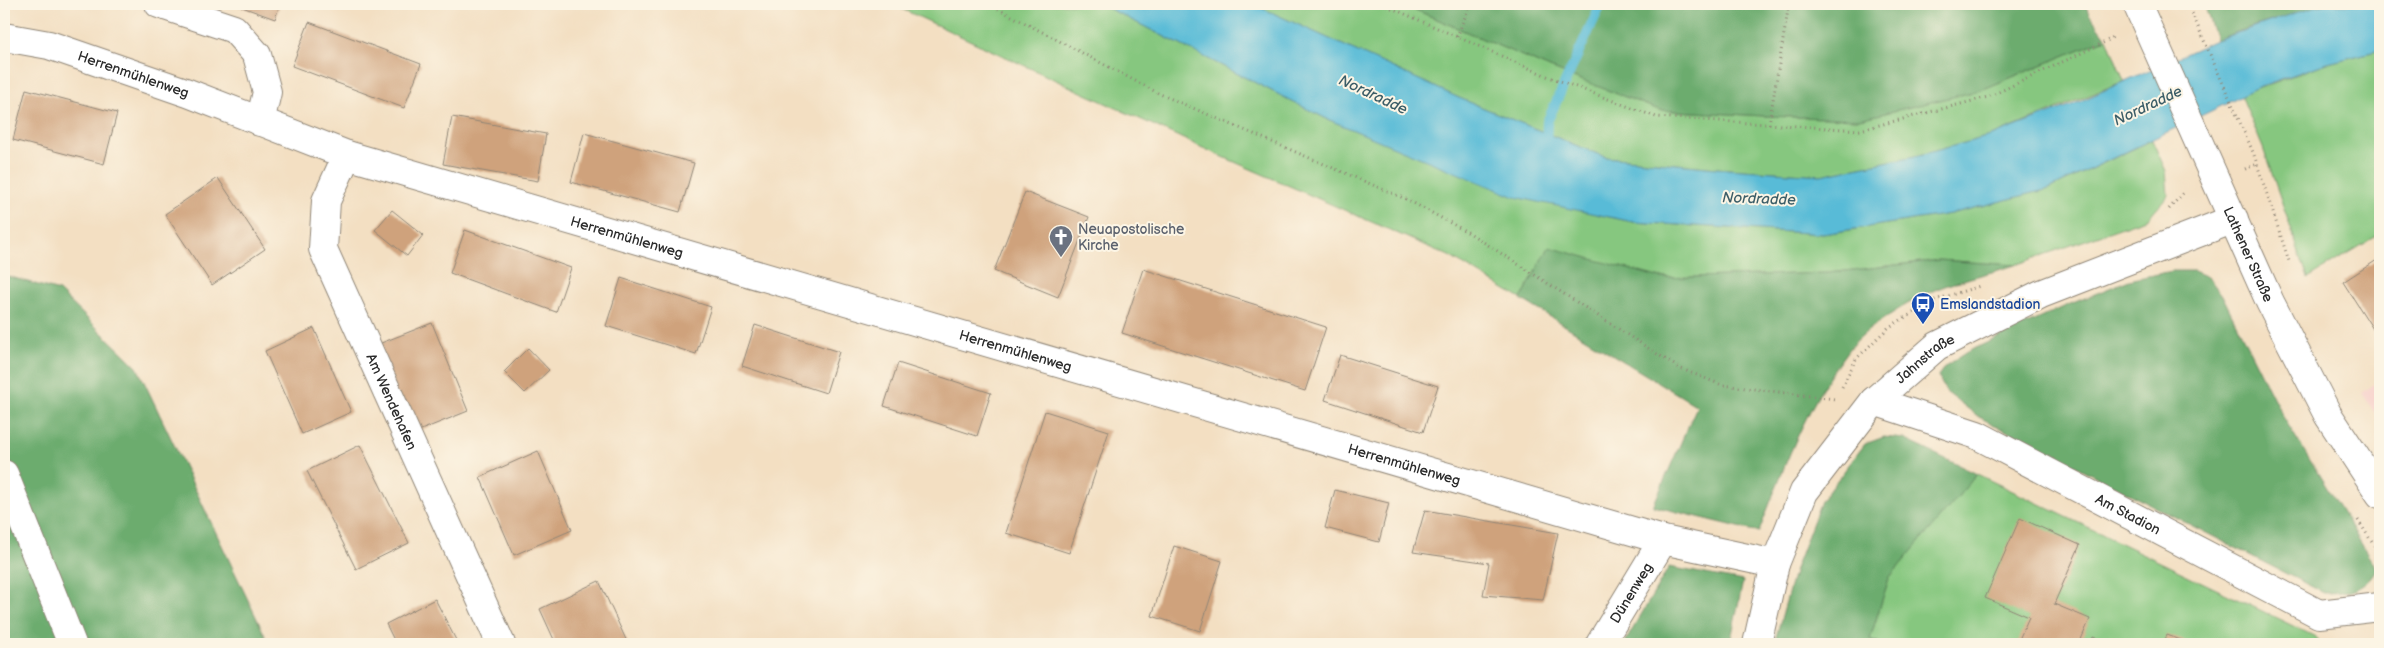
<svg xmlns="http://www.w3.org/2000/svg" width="2384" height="648" font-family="'Balsamiq Sans',sans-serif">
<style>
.built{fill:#f7d0cb}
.green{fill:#86c77f;stroke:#587955}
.forest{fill:#6cac6e;stroke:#4c6c4c}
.water{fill:#59bbd7;stroke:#427381}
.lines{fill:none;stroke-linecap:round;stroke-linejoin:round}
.stream{stroke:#59bbd7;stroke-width:10}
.building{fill:#cfa27c}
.street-casing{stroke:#8f8576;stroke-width:30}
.secondary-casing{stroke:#8f8576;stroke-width:30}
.path{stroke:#8f8576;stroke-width:3;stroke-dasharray:1 4;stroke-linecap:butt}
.street{stroke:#fff;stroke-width:28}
.secondary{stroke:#fff;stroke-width:28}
.labels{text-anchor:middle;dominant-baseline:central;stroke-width:4;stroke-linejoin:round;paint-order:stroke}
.street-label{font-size:14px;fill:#2b2b2b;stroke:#fcf5e5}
.worship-label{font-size:14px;fill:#5b616d;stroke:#fcf5e5;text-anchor:start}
.transit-label{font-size:14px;fill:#164399;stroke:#fcf5e5;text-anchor:start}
.water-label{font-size:15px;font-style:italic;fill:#3b5d67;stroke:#fcf5e5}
</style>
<rect width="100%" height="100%" fill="#fcf5e5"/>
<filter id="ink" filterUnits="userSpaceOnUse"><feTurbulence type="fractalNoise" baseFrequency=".02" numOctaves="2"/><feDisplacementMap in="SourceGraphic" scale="10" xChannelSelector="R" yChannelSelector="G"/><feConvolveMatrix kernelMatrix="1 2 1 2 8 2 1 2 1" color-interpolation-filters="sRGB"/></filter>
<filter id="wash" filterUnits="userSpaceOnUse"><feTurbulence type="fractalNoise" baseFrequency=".0096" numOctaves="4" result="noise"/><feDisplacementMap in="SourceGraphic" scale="20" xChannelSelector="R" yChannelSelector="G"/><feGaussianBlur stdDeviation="1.12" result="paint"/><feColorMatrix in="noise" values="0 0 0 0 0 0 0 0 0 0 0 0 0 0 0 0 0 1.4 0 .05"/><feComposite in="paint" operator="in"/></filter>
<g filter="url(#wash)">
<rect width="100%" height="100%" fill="#f3dfc2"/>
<path class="built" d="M2380,380V421L2362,393Z"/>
<path class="green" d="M891,4H1100L1327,119L1515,196L1633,222L1823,234L1950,214L2049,189L2152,140L2166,171L2168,195L2148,218L2015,265L1939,260L1828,273L1661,278L1549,248L1521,299L1449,256L1205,149Z
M1253,4H1402L1550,68L1659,110L1764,116L1860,119L1981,90L2107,38L2124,81L1994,135L1920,155L1821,175L1727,169L1605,157L1459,98Z
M2380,50V234L2308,278L2263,148L2241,95L2324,64Z
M1977,474L2316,637L2320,644H1882L1870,639L1889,578Z"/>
<path class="forest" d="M1402,4H2085L2089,14L2107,38L1981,90L1860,119L1764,116L1659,110L1550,68Z
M2204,4H2327L2245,29L2216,40Z
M1549,247L1661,278L1828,273L1939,260L2015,265C1988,274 1953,281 1928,293C1902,306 1862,330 1845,354C1806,407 1782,471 1759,532L1653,506L1697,406L1521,299Z
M2172,271H2194L2208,277L2222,295L2282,415L2377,569C2366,590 2346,593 2324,593L1979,417L1946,392L1938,376L1945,366L1967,352L2068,305L2129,280Z
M4,275L59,291L137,367L269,644H4Z
M1884,437L1904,439L1977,474L1889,578L1870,639L1882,644H1774L1795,569L1821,501L1865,444Z
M1669,567L1743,581L1730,644H1624Z"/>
<path class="water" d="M1100,4H1253L1459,98L1605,157L1727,169L1821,175L1920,155L1994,135L2074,104L2216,40L2313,7L2327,4H2380V50L2324,64L2267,84L2049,189L1950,214L1823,234L1633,222L1515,197L1327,119Z"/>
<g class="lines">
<path class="stream" d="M1546,147L1547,122L1601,4"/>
</g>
<g id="blocks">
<path class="building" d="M234,4H280L275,19Z
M309,22L421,64L404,108L292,66Z
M26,89L117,113L104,164L13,140Z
M452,117L546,134L538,181L443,164Z
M584,133L694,163L680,212L571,182Z
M218,178L265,249L212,285L165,214Z
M1025,192L1089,217L1058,297L994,271Z
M392,210L423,235L407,256L375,230Z
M465,230L571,268L556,312L450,273Z
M2380,258V340L2343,282Z
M1143,269L1326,327L1305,391L1122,333Z
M621,278L711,307L696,354L606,326Z
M432,323L468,411L411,434L376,345Z
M755,325L839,352L826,393L742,366Z
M314,328L351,412L302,434L265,351Z
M528,348L549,370L525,393L504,372Z
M1340,355L1438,386L1423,432L1325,400Z
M898,363L991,393L977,436L884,406Z
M1045,411L1109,431L1069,553L1006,533Z
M360,445L409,543L356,569L307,471Z
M538,451L572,530L514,555L480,477Z
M1335,490L1389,503L1379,542L1325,528Z
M1425,510L1558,533L1543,600L1483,595L1489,563L1413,552Z
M2020,518L2080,545L2054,604L2090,619L2079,644H2017L2029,617L1985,598Z
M1174,546L1222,561L1200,631L1152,616Z
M599,581L628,644H556L540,609Z
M435,599L458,644H396L386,624Z
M2167,635L2192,644H2163Z
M2093,637L2112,644H2091Z"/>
</g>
</g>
<g filter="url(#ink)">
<use href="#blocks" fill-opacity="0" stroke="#8f8576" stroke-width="1"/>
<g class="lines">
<g class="street-casing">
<g id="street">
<path d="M159,4L234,29L257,55L267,92L260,122"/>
<path id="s1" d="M4,37L49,45L188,93L347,155L1663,540L1775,564"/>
<path id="s2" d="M347,155L326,201L323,249L501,644"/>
<path id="s3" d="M1874,401L1977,435L2319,614L2380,607"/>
<path d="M4,474L72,644"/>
<path id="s4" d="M1600,644L1663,540"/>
<path id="s5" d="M1757,644L1775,564L1804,492L1874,401L1937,346L2041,294L2234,219"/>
</g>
</g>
<g class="secondary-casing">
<g id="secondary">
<path id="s6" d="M2137,4L2270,302L2328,415L2380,494"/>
</g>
</g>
<path class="path" d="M989,4L1160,94L1408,200L1471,234L1679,368L1722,385L1835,399
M1382,4L1547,76L1656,117L1860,130L1988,97L2105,42L2115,36
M2188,4L2253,152L2289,261
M1457,37L1470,4
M1769,124L1789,4
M2245,169L2257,164
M2169,209L2185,191
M1842,387L1856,359L1889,327L1935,300L1980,286
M2358,520L2380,555"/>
<use href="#street" class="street"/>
<use href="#secondary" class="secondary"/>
</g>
</g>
<defs>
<g id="church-pin" transform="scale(1.25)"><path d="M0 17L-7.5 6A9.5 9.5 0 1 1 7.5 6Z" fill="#6b7280" stroke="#fcf5e5"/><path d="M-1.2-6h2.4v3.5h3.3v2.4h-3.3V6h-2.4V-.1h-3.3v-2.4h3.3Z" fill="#fff"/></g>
<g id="bus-pin" transform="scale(1.25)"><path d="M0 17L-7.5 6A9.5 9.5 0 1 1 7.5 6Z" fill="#1a4fb4" stroke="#fcf5e5"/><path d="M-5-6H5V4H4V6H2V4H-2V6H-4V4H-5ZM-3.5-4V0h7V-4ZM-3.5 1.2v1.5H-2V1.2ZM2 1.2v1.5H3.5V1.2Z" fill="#fff"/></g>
</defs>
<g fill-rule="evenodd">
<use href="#church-pin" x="1061" y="237"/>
<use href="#bus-pin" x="1923" y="304"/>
</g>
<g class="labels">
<g class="street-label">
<text stroke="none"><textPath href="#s1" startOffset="135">Herrenmühlenweg</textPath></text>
<text stroke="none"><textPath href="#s1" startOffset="655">Herrenmühlenweg</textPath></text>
<text stroke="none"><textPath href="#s6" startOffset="274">Lathener Straße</textPath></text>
<text stroke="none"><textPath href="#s1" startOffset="1060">Herrenmühlenweg</textPath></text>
<text stroke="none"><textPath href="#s5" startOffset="341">Jahnstraße</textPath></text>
<text stroke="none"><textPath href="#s2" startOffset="266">Am Wendehafen</textPath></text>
<text stroke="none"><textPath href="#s1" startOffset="1465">Herrenmühlenweg</textPath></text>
<text stroke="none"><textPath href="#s3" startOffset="279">Am Stadion</textPath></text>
<text stroke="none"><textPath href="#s4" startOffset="60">Dünenweg</textPath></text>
</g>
<g class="worship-label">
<text x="1078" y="229">Neuapostolische<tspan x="1078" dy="16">Kirche</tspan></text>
</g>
<g class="transit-label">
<text x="1940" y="304">Emslandstadion</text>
</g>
<g class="water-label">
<text transform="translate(1373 95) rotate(25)">Nordradde</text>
<text transform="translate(2148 106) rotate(-25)">Nordradde</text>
<text transform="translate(1759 199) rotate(2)">Nordradde</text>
</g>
</g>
<rect width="2384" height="648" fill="none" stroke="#fcf5e5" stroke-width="20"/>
</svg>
